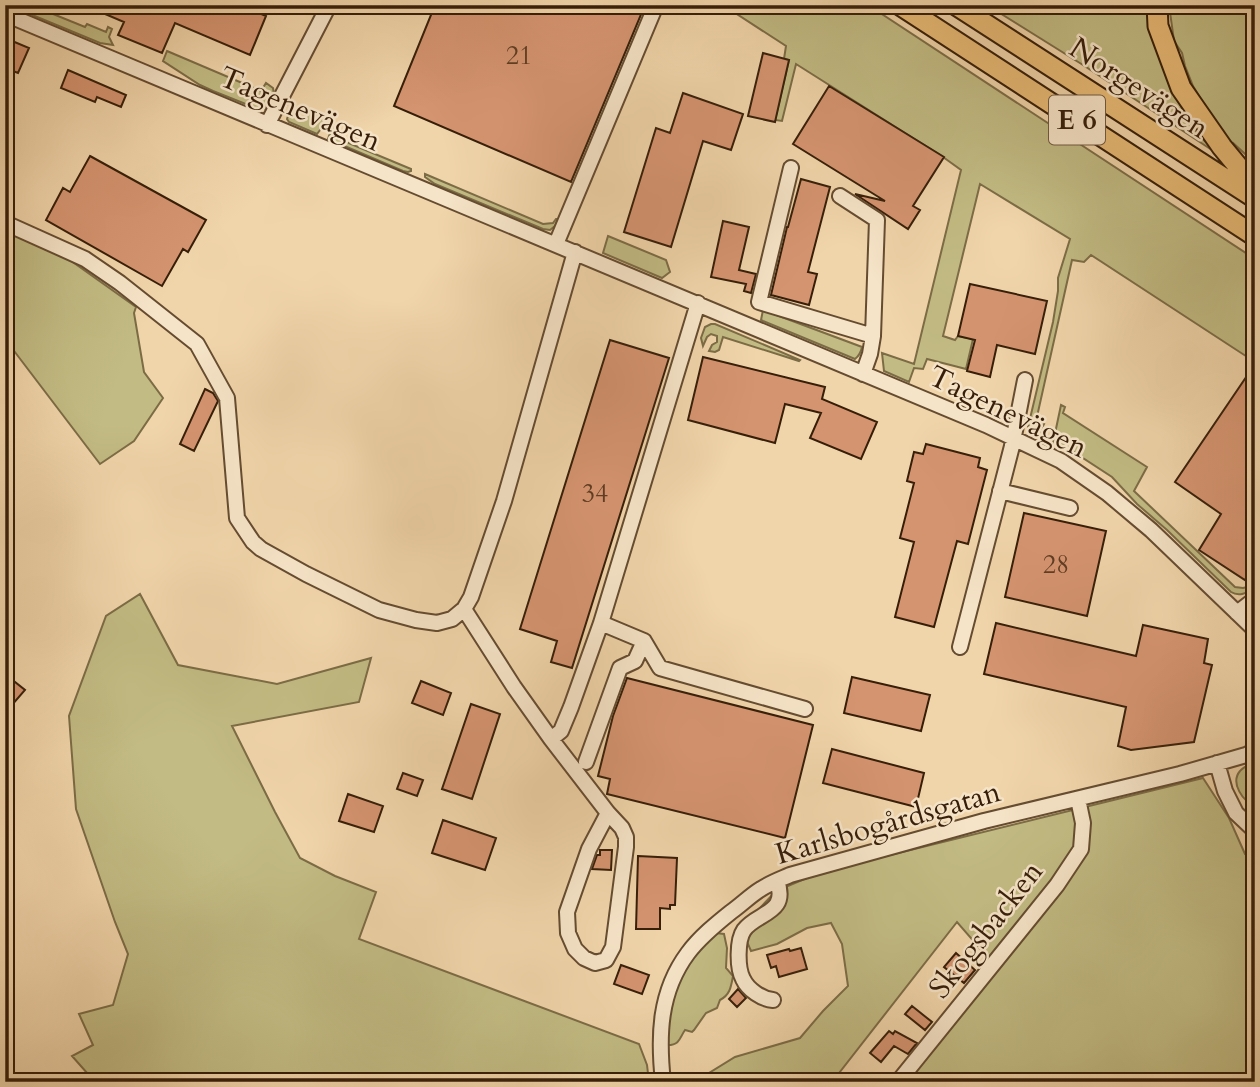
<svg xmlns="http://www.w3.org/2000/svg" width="1260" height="1087" font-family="Cardo,serif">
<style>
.green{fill:#c2bb83;stroke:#7c6c46;stroke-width:2}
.building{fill:#d59470;stroke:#361e09;stroke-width:2}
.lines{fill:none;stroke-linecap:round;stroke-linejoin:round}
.minor-casing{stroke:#654c31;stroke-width:18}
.highway-casing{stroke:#361e09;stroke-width:23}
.minor{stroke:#f6e4c8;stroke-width:14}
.highway{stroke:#e8ba75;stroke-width:19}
.labels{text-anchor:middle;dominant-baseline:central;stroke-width:5;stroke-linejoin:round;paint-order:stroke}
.number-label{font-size:26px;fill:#5e3c23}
.shield{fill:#f6e4c8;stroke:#705942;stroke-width:2}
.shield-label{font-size:28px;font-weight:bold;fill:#361e09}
.street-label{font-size:30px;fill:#361e09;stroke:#f6e4c8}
</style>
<rect width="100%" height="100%" fill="#f1d5aa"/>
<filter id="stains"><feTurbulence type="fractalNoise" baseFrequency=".00286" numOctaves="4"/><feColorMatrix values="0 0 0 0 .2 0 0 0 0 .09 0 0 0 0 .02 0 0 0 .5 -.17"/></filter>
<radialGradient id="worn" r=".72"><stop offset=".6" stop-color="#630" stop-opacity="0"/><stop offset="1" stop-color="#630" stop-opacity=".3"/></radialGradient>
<path class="green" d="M8,5H31L85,27L87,24L106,32L108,27L112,29L109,37L113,45L100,43Z
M723,5H868L1255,259V362L1091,255L1084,262L1072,260L1036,421L1044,424L1039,433H1032L1028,427L1053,322L1058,291V278L1070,239L980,184L943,336L955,340L958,336L973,339L966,369L927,359L923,369L914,368L909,382L884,371L882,353L914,364L961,170L943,157L796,64L782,121L775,120L789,60L784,59L786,46Z
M987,5H1146C1152,43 1176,107 1200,136C1207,144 1216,151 1224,158L1083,65Z
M1169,5H1255V163L1233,143L1230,144L1223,135L1224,132L1211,116L1193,86L1185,66L1182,53L1174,41Z
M167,51L261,91L266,83L273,88L274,94L265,109H258L213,91L200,85L163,61Z
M308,112L337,127L334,137L411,169V171L408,172L403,171L328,139L331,130L323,126L317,134L289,122L287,119L289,113L304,120Z
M425,174L543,224L553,223L556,219H558L555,226L550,230L543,229L435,184L425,177Z
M5,229L67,258L136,307L134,313L144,372L163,398L134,441L100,464L5,339Z
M608,236L666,260L670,272L662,278L603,253Z
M763,310L862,347C861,352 859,356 855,359L763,321L761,320Z
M711,324H715L800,360L799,361L723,337L719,350L715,352L709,351L712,345L717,342V336L711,334L707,337L703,346L701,338L705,327Z
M1061,405L1065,407L1063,413L1147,467L1134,491L1235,587L1243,588L1255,585V588C1247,593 1239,597 1231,592L1167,530L1137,504L1112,477L1072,451L1053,443Z
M140,594L178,665L277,684L371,658L359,702L232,726L275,812L300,858L335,876L376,892L359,939L639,1044L647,1065L649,1082H95L72,1056L93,1045L79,1014L113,1005L128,954L115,922L76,809L69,716L106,616Z
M1255,761V805C1243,802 1230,783 1240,771C1243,767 1250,764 1255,761Z
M1203,778L1229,818L1245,854L1255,860V1082H893L991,961L957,922L832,1082H671L670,1077L704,1076L735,1057L800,1038L823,1011L848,986L842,944L831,923L807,928L777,944L751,951L741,928L776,891L821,872Z
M716,933L724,934L727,948L726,968L733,976C731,987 730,995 720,1000L717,1008L706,1013L694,1030L692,1032L685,1030C680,1037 680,1045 668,1045L666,1030L668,1012L684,965Z"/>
<path class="building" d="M84,5H240L266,16L250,55L175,23L162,53L118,35L124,22Z
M435,5H645L571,182L394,106Z
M5,38L29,48L18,73L5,68Z
M763,53L789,60L775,122L748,116Z
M68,70L126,95L121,107L97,97L95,102L61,88Z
M829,86L944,157L913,206L920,210L908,229L855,194L885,201L793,144Z
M683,93L743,114L731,150L703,141L671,247L624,232L656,128L670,133Z
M90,156L206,220L188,252L183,249L162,286L46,220L63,188L70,192Z
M801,179L830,187L808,272L817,274L809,305L771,295L787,227H788Z
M723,221L749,227L739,270L756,274L751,293L744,291L746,284L711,277Z
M970,284L1047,301L1035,354L997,345L990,377L967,371L975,340L958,336Z
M610,340L669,358L572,668L551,662L557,641L520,629Z
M703,357L825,387L822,399L877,422L861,459L810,438L821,413L785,404L775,443L688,420Z
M1255,364V565L1245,580L1199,550L1221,514L1175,482Z
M205,389L213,393L218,401L194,451L180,444Z
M926,444L980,458L978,467L987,470L968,544L957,541L934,627L895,617L914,542L900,538L914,483L907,481L914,452L923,454Z
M1024,513L1106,531L1087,616L1005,597Z
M996,623L1136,656L1143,625L1208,639L1204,663L1212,665L1194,742L1131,750L1118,746L1126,707L984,674Z
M5,674L25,690L5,713Z
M852,677L930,695L921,731L844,713Z
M627,678L813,725L785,838L607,794L610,779L598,776L613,716Z
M421,681L451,693L443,715L412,703Z
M471,704L500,714L472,799L442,789Z
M832,749L924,773L916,807L823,783Z
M403,773L423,780L417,796L397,789Z
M348,794L383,806L374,832L339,821Z
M443,820L496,838L485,870L432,853Z
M600,850H612L611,870L592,869L597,855H600Z
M638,856L677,858L675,905H670V909L660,908V929H636Z
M801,948L807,969L779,977L776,966L771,968L767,955L789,949L790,951Z
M956,953L975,970L964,983L944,967Z
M621,965L649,975L642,994L614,984Z
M738,989L746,998L737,1007L729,999Z
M912,1006L932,1022L925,1030L905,1014Z
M889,1031L893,1034L895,1031L917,1043L908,1054L894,1046L881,1062L870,1053Z"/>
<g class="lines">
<g class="minor-casing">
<path id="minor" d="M5,14L986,425L1061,461L1107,493L1151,530L1255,630
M267,125L329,5
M791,168L759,302L873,336
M840,196L877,220L873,336L870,354L863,374
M5,223L85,259L120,283L197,344L227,398L237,518L253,542L261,549L306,574L379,610L416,620L437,623L452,619L464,609L471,597L504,501L575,252
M556,244L656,5
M1000,491L1070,508
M464,609L514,687L551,739L608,813L622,828L626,837V847L613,947L606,960L595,963L584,958L575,949L568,933L567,912L589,849L608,813
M1237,613L1255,599
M601,623L644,641L660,668L805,709
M960,647L1012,446L1025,380
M551,739L561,731L571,707L601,623L698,303
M586,762L620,668L635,661L644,641
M1217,763L1225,791L1236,813L1255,831
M773,1000C762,999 748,990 743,979C737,968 737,940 744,930C757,912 789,914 777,881
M663,1082C658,1036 659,992 688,953C700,937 716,924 731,912C741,905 751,895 761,889C770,883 781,879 790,875L984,821L1180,774L1246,755L1255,750
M898,1082L1057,885L1081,849L1083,823L1078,799"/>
</g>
<g class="highway-casing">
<path id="highway" d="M900,5L1255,236
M956,5L1255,198
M1157,5L1158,26L1181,88L1222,147L1255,187"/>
</g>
<use href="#minor" class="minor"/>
<use href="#highway" class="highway"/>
</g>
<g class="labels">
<g class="number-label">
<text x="519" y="55">21</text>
<text x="595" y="493">34</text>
<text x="1056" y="564">28</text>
</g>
<rect class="shield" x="1049" y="95.5" width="56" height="49" rx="5"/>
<g class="shield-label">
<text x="1077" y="120">E 6</text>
</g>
<g class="street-label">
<text transform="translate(1139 88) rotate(33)">Norgevägen</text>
<text transform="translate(300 109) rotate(23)">Tagenevägen</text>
<text transform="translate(1008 412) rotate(26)">Tagenevägen</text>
<text transform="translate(888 823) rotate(-16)">Karlsbogårdsgatan</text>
<text transform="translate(986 930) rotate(-52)">Skogsbacken</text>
</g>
</g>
<rect width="1260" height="1087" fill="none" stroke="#f1d5aa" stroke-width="28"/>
<rect x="7" y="7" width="1246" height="1073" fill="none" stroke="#361e09" stroke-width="3.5"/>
<rect x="14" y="14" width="1232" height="1059" fill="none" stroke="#361e09" stroke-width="2"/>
<rect width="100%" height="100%" filter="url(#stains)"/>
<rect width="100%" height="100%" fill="url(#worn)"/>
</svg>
